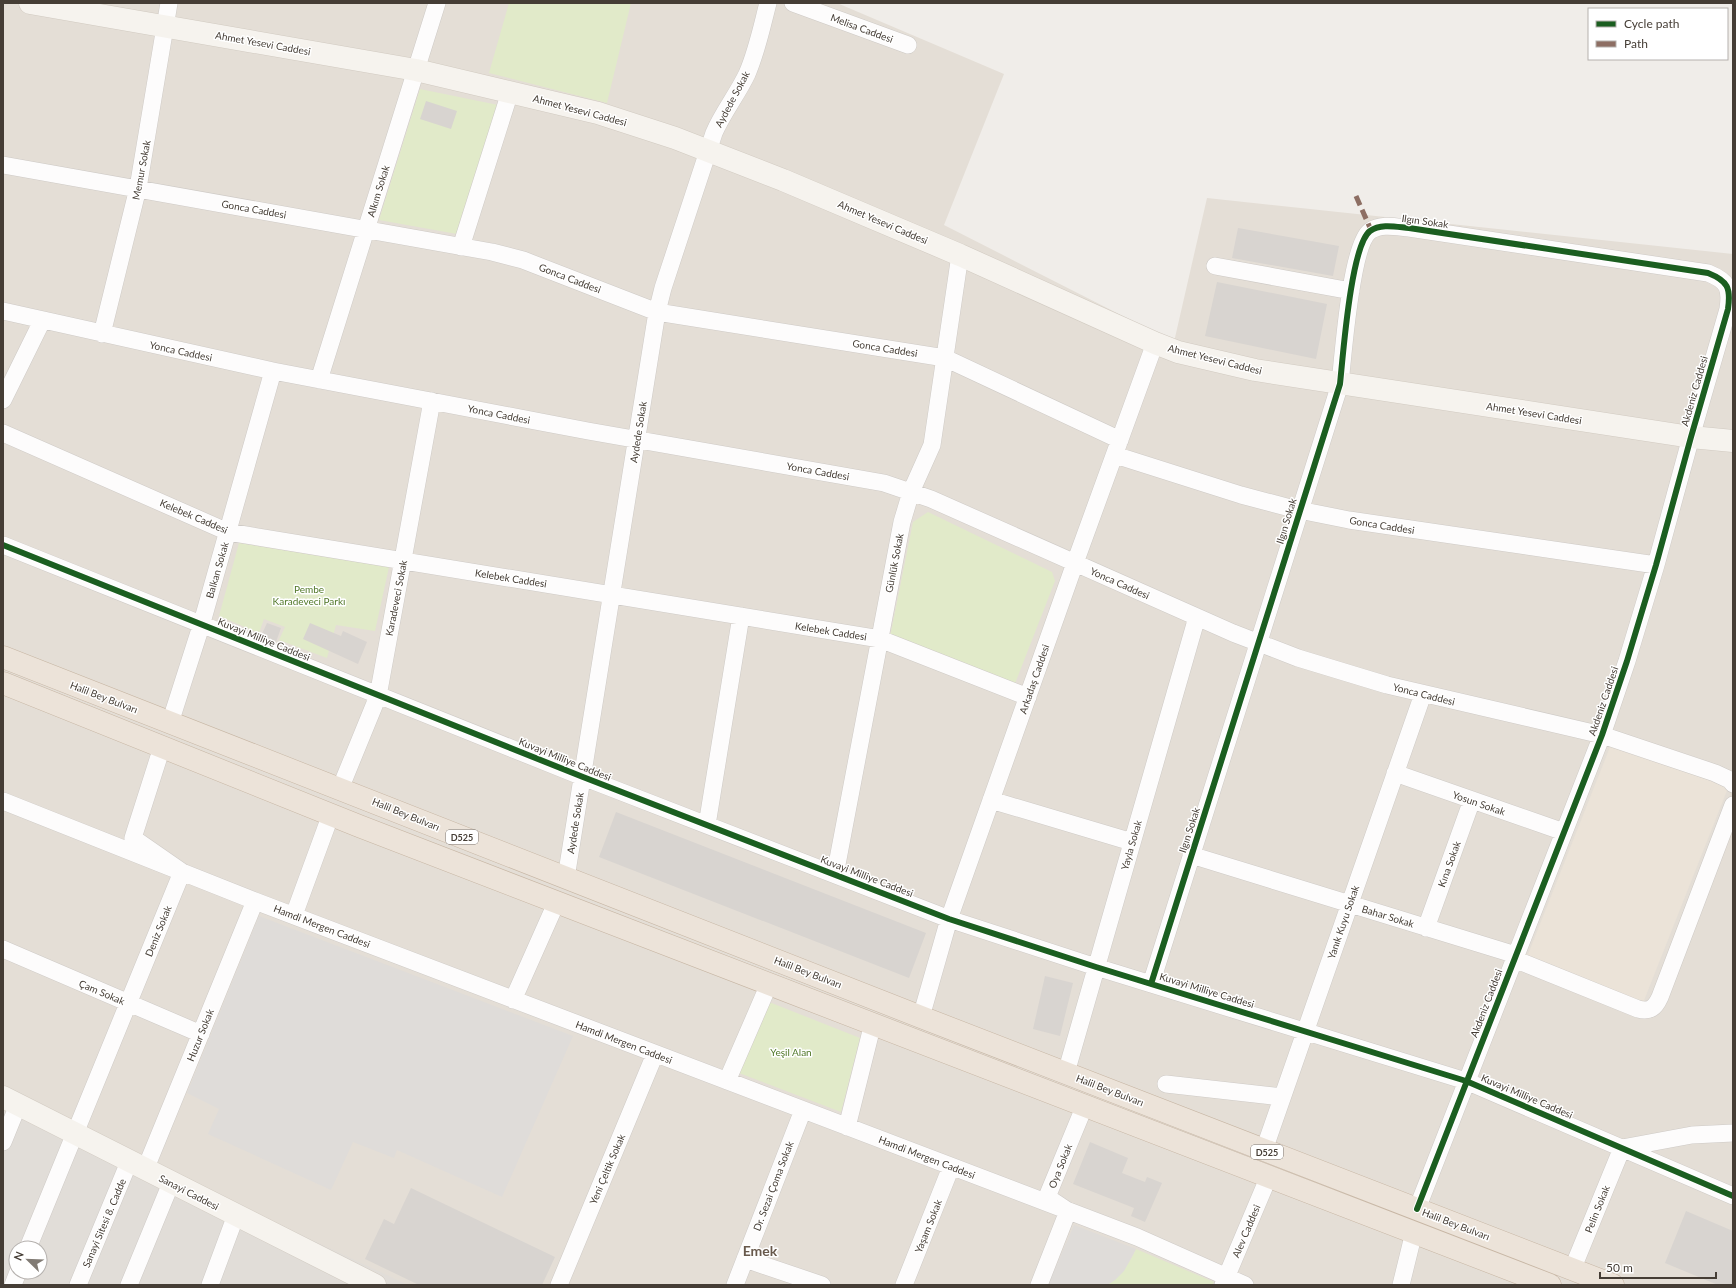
<svg xmlns="http://www.w3.org/2000/svg" width="1736" height="1288" font-family="Lato,sans-serif">
<style>
.residential{fill:#e4ded6;fill-rule:evenodd}
.industrial{fill:#e1ddd8;fill-rule:evenodd}
.education{fill:#ebe3d8}
.green{fill:#e1eac9}
.parking{fill:#dfdcd9}
.building{fill:#d8d4d0}
.lines{fill:none;stroke-linecap:round;stroke-linejoin:round}
.street-casing{stroke:#cecac6;stroke-width:18}
.secondary-casing{stroke:#d1cac1;stroke-width:23}
.highway-casing{stroke:#c7b6a4;stroke-width:23}
.street{stroke:#fdfcfc;stroke-width:17}
.secondary{stroke:#f6f3ee;stroke-width:22}
.highway{stroke:#ece3d9;stroke-width:22}
.quiet{stroke:#8d6e63;stroke-width:5;stroke-dasharray:10 5;stroke-linecap:butt}
.cycleway-casing{stroke:#fff;stroke-width:8}
.cycleway{stroke:#1b5e20;stroke-width:6}
.labels{text-anchor:middle;dominant-baseline:central;stroke-width:3;stroke-linejoin:round;paint-order:stroke}
.shield{fill:#fff;stroke:#7d7772;stroke-width:1}
.shield-label{font-size:9px;font-weight:bold;fill:#453d35}
.street-label{font-size:10px;fill:#453d35;stroke:#fff}
.park-label{font-size:10px;fill:#507728;stroke:#fff}
.district-label{font-size:14px;font-weight:bold;fill:#68594c;stroke:#fff}
</style>
<rect width="100%" height="100%" fill="#f0ede9"/>
<path class="residential" d="M3,3H837L1004,74L944,225L1174,342L1207,198L1733,254V1285H3ZM16,1248H40V1272H16Z"/>
<path class="industrial" d="M3,1093L24,1105L408,1285H3ZM16,1248H40V1272H16Z"/>
<path class="education" d="M1612,742L1728,788L1643,1003L1527,957Z"/>
<path class="green" d="M509,3H631L607,103L489,73Z
M420,89L498,105L457,234L379,220Z
M928,512L1052,572L1055,581L1014,686L890,637L913,522Z
M239,543L389,567L375,631L336,625L327,658L279,640L285,627L264,619L259,633L219,616Z
M769,1002L860,1038L841,1112L739,1073Z
M1136,1249L1214,1282L1212,1285H1107C1121,1277 1129,1264 1136,1249Z"/>
<path class="parking" d="M259,916L573,1036L502,1197L397,1150L394,1158L353,1142L331,1190L208,1134L219,1109L187,1093Z
M1074,1225L1136,1249L1124,1271L1115,1280L1107,1285H1048Z"/>
<path class="building" d="M426,101L457,111L451,129L420,119Z
M1238,228L1339,246L1333,276L1232,258Z
M1217,282L1327,304L1316,359L1205,336Z
M267,623L281,628L276,642L261,636Z
M310,623L341,636L343,631L367,642L358,664L303,639Z
M616,812L926,933L909,978L599,857Z
M1045,976L1073,983L1060,1036L1033,1029Z
M1090,1142L1128,1158L1122,1173L1145,1182L1147,1177L1162,1183L1145,1222L1131,1216L1134,1208L1073,1184Z
M411,1188L555,1257L542,1285H419L365,1259L384,1219L394,1224Z
M1686,1211L1733,1231V1285H1718L1665,1263Z"/>
<g class="lines">
<g class="street-casing">
<path id="street" d="M793,3L908,45
M3,165L492,252L523,260L657,312L945,358L1120,440
M461,247L510,92
M1215,266L1351,291
M3,311L273,371L588,431L884,483L931,499L1233,633L1298,658L1387,685L1602,735L1715,773L1730,780L1733,784
M102,334L138,188L169,3
M319,380L437,3
M3,400L42,321
M3,433L228,532L880,639L1028,697
M1115,455L1241,495L1294,509L1349,520L1656,565
M3,545L583,777L949,919L1096,967L1466,1081L1733,1196
M170,723L201,626L273,371
M1395,773L1564,832
M340,789L378,696L432,401
M991,800L1132,842
M3,801L255,901L1137,1237L1245,1285
M707,825L741,616
M1191,855L1516,955
M835,875L902,522L911,492L932,445L960,255
M566,878L657,312L663,288L714,133C723,112 737,95 747,74C757,51 762,26 768,3
M294,915L331,814
M1426,928L1472,800
M3,949L201,1034
M1514,959L1638,1009C1650,1012 1655,1008 1660,997L1733,805
M1151,984L1340,384C1343,356 1351,245 1370,231C1381,223 1397,227 1409,228L1708,273C1728,281 1731,288 1728,309L1691,437L1656,565L1627,661L1602,735L1417,1209
M513,1000L557,901
M921,1017L949,919L1075,563L1155,343
M1066,1073L1197,617
M727,1081L769,984
M1166,1084L1282,1097
M847,1127L873,1023
M3,1142L18,1105
M1264,1150L1423,694
M145,1170L255,901
M28,1248L182,872L133,838L162,747
M745,1259L822,1285
M1572,1270L1622,1148L1692,1135L1733,1133
M13,1285L18,1272
M78,1285L129,1162
M129,1285L171,1183
M210,1285L236,1215
M559,1285L655,1054
M735,1285L803,1110
M904,1285L951,1167
M1039,1285L1068,1211L1047,1197L1085,1105
M1223,1285L1269,1176
M1401,1285L1414,1232"/>
</g>
<g class="secondary-casing">
<path id="secondary" d="M30,3L416,70L598,113L675,138L783,180L960,255L1155,343L1178,352L1255,370L1691,437L1733,441
M3,1097L375,1285"/>
</g>
<g class="highway-casing">
<path id="highway" d="M3,657L921,1017L1613,1285
M3,683L359,826L1550,1285"/>
</g>
<use href="#street" class="street"/>
<use href="#secondary" class="secondary"/>
<use href="#highway" class="highway"/>
<path class="quiet" d="M1356,196L1371,230"/>
<g class="cycleway-casing">
<path id="cycleway" d="M3,545L583,777L949,919L1096,967L1466,1081L1733,1196
M1151,984L1340,384C1343,356 1351,245 1370,231C1381,223 1397,227 1409,228L1708,273C1728,281 1731,288 1728,309L1691,437L1656,565L1627,661L1602,735L1417,1209"/>
</g>
<use href="#cycleway" class="cycleway"/>
</g>
<g class="labels">
<g class="shield">
<rect x="446" y="830" width="32" height="14" rx="3"/>
<rect x="1251" y="1145" width="32" height="14" rx="3"/>
</g>
<g class="shield-label">
<text x="462" y="837">D525</text>
<text x="1267" y="1152">D525</text>
</g>
<g class="street-label">
<text transform="translate(862 28) rotate(20)">Melisa Caddesi</text>
<text transform="translate(263 43) rotate(10)">Ahmet Yesevi Caddesi</text>
<text transform="translate(732 99) rotate(-62)">Aydede Sokak</text>
<text transform="translate(580 110) rotate(15)">Ahmet Yesevi Caddesi</text>
<text transform="translate(141 170) rotate(-79)">Memur Sokak</text>
<text transform="translate(378 191) rotate(-73)">Alkım Sokak</text>
<text transform="translate(254 209) rotate(10)">Gonca Caddesi</text>
<text transform="translate(1425 221) rotate(8)">Ilgın Sokak</text>
<text transform="translate(883 222) rotate(23)">Ahmet Yesevi Caddesi</text>
<text transform="translate(570 278) rotate(21)">Gonca Caddesi</text>
<text transform="translate(885 348) rotate(9)">Gonca Caddesi</text>
<text transform="translate(181 351) rotate(12)">Yonca Caddesi</text>
<text transform="translate(1215 359) rotate(14)">Ahmet Yesevi Caddesi</text>
<text transform="translate(1694 391) rotate(-74)">Akdeniz Caddesi</text>
<text transform="translate(1534 413) rotate(9)">Ahmet Yesevi Caddesi</text>
<text transform="translate(499 414) rotate(11)">Yonca Caddesi</text>
<text transform="translate(638 432) rotate(-81)">Aydede Sokak</text>
<text transform="translate(818 471) rotate(10)">Yonca Caddesi</text>
<text transform="translate(194 516) rotate(23)">Kelebek Caddesi</text>
<text transform="translate(1286 521) rotate(-73)">Ilgın Sokak</text>
<text transform="translate(1382 525) rotate(9)">Gonca Caddesi</text>
<text transform="translate(894 563) rotate(-79)">Günlük Sokak</text>
<text transform="translate(217 570) rotate(-74)">Balkan Sokak</text>
<text transform="translate(511 578) rotate(9)">Kelebek Caddesi</text>
<text transform="translate(1120 583) rotate(24)">Yonca Caddesi</text>
<text transform="translate(396 598) rotate(-79)">Karadeveci Sokak</text>
<text transform="translate(831 631) rotate(9)">Kelebek Caddesi</text>
<text transform="translate(264 639) rotate(22)">Kuvayi Milliye Caddesi</text>
<text transform="translate(1034 679) rotate(-71)">Arkadaş Caddesi</text>
<text transform="translate(1424 694) rotate(14)">Yonca Caddesi</text>
<text transform="translate(104 697) rotate(21)">Halil Bey Bulvarı</text>
<text transform="translate(1603 701) rotate(-71)">Akdeniz Caddesi</text>
<text transform="translate(565 759) rotate(22)">Kuvayi Milliye Caddesi</text>
<text transform="translate(1479 803) rotate(19)">Yosun Sokak</text>
<text transform="translate(406 814) rotate(22)">Halil Bey Bulvarı</text>
<text transform="translate(575 823) rotate(-81)">Aydede Sokak</text>
<text transform="translate(1189 830) rotate(-72)">Ilgın Sokak</text>
<text transform="translate(1131 845) rotate(-74)">Yayla Sokak</text>
<text transform="translate(1449 864) rotate(-70)">Kına Sokak</text>
<text transform="translate(867 876) rotate(21)">Kuvayi Milliye Caddesi</text>
<text transform="translate(1388 916) rotate(17)">Bahar Sokak</text>
<text transform="translate(1343 922) rotate(-71)">Yanık Kuyu Sokak</text>
<text transform="translate(322 926) rotate(21)">Hamdi Mergen Caddesi</text>
<text transform="translate(158 931) rotate(-68)">Deniz Sokak</text>
<text transform="translate(808 972) rotate(21)">Halil Bey Bulvarı</text>
<text transform="translate(1207 990) rotate(17)">Kuvayi Milliye Caddesi</text>
<text transform="translate(102 992) rotate(23)">Çam Sokak</text>
<text transform="translate(1486 1003) rotate(-69)">Akdeniz Caddesi</text>
<text transform="translate(200 1035) rotate(-68)">Huzur Sokak</text>
<text transform="translate(624 1042) rotate(21)">Hamdi Mergen Caddesi</text>
<text transform="translate(1110 1090) rotate(21)">Halil Bey Bulvarı</text>
<text transform="translate(1527 1096) rotate(23)">Kuvayi Milliye Caddesi</text>
<text transform="translate(927 1157) rotate(21)">Hamdi Mergen Caddesi</text>
<text transform="translate(1060 1166) rotate(-68)">Oya Sokak</text>
<text transform="translate(607 1169) rotate(-67)">Yeni Çeltik Sokak</text>
<text transform="translate(773 1186) rotate(-69)">Dr. Sezai Çoma Sokak</text>
<text transform="translate(189 1192) rotate(27)">Sanayi Caddesi</text>
<text transform="translate(1597 1209) rotate(-68)">Pelin Sokak</text>
<text transform="translate(104 1223) rotate(-67)">Sanayi Sitesi 8. Cadde</text>
<text transform="translate(1456 1224) rotate(21)">Halil Bey Bulvarı</text>
<text transform="translate(928 1226) rotate(-68)">Yaşam Sokak</text>
<text transform="translate(1246 1231) rotate(-67)">Alev Caddesi</text>
</g>
<g class="park-label">
<text x="309" y="589">Pembe<tspan x="309" dy="12">Karadeveci Parkı</tspan></text>
<text x="791" y="1052">Yeşil Alan</text>
</g>
<g class="district-label">
<text x="760" y="1250">Emek</text>
</g>
</g>
<rect width="1736" height="1288" fill="none" stroke="#453d35" stroke-width="8"/>
<rect x="1588" y="8" width="140" height="52" fill="#ffffff" stroke="#b5b1ae"/>
<rect x="1596" y="21" width="20" height="6" fill="#1b5e20" stroke="#b5b1ae"/>
<text x="1624" y="28" font-size="12" fill="#453d35">Cycle path</text>
<rect x="1596" y="41" width="20" height="6" fill="#8d6e63" stroke="#b5b1ae"/>
<text x="1624" y="48" font-size="12" fill="#453d35">Path</text>
<g transform="translate(28 1260) rotate(293)"><circle r="19" fill="#ffffff" stroke="#b5b1ae"/>
<path d="M0-3L7 15L0 10L-7 15Z" fill="#817b74"/>
<text y="-6" font-size="11" font-weight="bold" text-anchor="middle" fill="#453d35">N</text>
</g>
<path d="M1600 1272v6h116v-6" fill="none" stroke="#453d35" stroke-width="2"/>
<text x="1606" y="1272" font-size="12" fill="#453d35" stroke="#ffffff" stroke-width="3" paint-order="stroke">50 m</text>
</svg>
